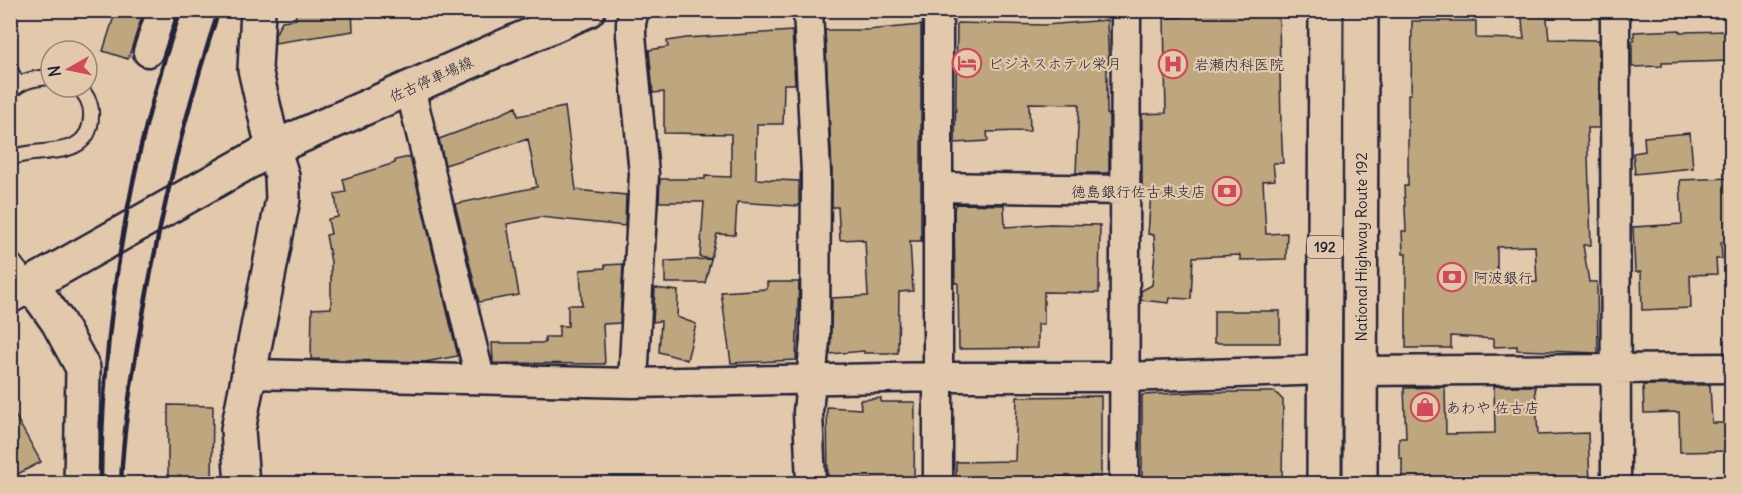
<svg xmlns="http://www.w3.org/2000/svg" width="1742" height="494" font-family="Delius,'Klee One',sans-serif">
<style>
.building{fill:#bea77e;stroke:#22223b;stroke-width:1.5;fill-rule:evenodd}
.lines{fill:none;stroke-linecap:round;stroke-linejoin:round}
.lane-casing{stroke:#22223b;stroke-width:18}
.street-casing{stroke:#22223b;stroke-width:33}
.secondary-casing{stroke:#22223b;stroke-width:38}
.highway-casing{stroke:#22223b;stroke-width:38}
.lane{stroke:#e3c9ab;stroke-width:14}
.street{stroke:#e3c9ab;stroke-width:28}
.secondary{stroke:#e3c9ab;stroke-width:33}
.highway{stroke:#e3c9ab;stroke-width:33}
.rail{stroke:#22223b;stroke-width:4.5}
.labels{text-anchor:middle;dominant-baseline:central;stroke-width:4.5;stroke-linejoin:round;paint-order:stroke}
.shield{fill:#e3c9ab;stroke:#5c545d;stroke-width:1.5}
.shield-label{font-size:14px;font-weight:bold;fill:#22223b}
.poi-label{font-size:15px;fill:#22223b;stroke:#e3c9ab;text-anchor:start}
.street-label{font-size:15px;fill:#22223b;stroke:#e3c9ab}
</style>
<rect width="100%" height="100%" fill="#e3c9ab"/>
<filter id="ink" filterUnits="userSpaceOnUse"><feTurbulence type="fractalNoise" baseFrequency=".0167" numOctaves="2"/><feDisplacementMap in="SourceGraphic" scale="12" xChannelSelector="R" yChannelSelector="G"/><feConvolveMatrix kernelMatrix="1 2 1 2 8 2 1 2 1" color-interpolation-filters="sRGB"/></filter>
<g filter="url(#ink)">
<path class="building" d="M116,10H144L128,59L103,51Z
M295,10H352L353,31L275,43V35L282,21L296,19Z
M1521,10H1546L1549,39L1599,40V128H1587L1591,245H1583L1589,282H1597L1598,353L1517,350V346L1494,347V339L1451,336V348H1406V254H1403L1402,231H1406L1404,186H1408V94H1411L1412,21H1476V38L1524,39ZM1535,246L1537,282L1497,284V247Z
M1182,11H1268L1279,20L1281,125L1283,163H1273L1275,180L1263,181L1266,234L1287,233L1286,259L1240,260V255L1193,257L1191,299L1170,298L1169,303L1141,300V291L1152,285L1155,252L1154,235L1148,234L1151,192L1142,193V114L1166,113L1164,18L1182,17Z
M1107,20L1109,69H1107V114H1109V173H1076L1079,104L1029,103L1030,131L987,132L988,141L955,143L957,23L1045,25Z
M921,25V241H910L913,291L899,292L898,353H864V351L830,354L832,298L868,296L865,241H862V239L840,240L838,207H832V172L825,30H867Z
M1680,30V32L1731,31V61L1662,63V66L1632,67V41H1634V32Z
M792,31L795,84H784L783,124H757L756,179L799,181V206L737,202L735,235L717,234L711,259L700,257L704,202H659L660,179H705V176L731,177V134L664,133V92L653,93L649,50L668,47L667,41L686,38Z
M516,107L518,116L565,107L576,190L626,195L625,226L540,217L507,224L519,295L479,302L455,204L537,187L528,139L445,165L439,139L474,126Z
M1690,133L1693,168L1635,174L1633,153L1645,151L1644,137Z
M410,157L458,356L425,362L311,359L312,309L331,308V262L326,235L331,234L328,219L338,217L335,194L346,192L343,179L395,163V160Z
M1731,178V242H1721L1722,259H1716L1717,274L1690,275L1691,308L1642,310L1641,272H1635L1633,227L1682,224L1680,180Z
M957,204L1004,205L1005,227L1050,224L1100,225L1099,293L1044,292V324H1038V348L959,349L958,283H955L954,208Z
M711,259L705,283H665V261Z
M623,264L620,323L603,324L605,364L493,363L492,343H545V337H559V326H568V305H582L580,270L605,268V265Z
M767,282H799L796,360L731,363L721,292L767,289Z
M655,288L678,291L677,317L696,324L687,360L659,352L661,321L653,322Z
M1214,311H1280V343H1214Z
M1643,385H1710L1712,423H1731V451L1680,452L1679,412L1644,413Z
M1494,386H1535L1538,435L1588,433L1590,483H1402V458H1399V438H1406L1404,388L1445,387L1446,434L1495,433Z
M1200,392H1275L1283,400L1282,483H1179V480L1142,479V395Z
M1101,396V477H1023V483H956V462L1015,461L1017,397Z
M881,398V402H915L914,479H864L828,483L827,407L861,409L860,400Z
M168,405L213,406L212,483H168Z
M10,406L41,462L10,478Z"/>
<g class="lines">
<g class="lane-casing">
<path id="lane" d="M10,70L18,85
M10,92C22,80 35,78 51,77
M10,158C37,146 90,162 91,117C92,105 87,95 78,87
M10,257L31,284"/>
</g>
<g class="street-casing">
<path id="street" d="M808,10L816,173L815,340L808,412L811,484
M1615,10L1616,484
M148,52L162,10
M410,88L480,378
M938,187L1125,190
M1360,371L1732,368
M250,374L633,383L644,174L631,35V23L634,10
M633,383L939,377H1125L1324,370
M938,484V10
M1124,484L1126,10"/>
</g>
<g class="secondary-casing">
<path id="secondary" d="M31,284L58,322L83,368L81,484
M10,296L273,148L588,10
M242,484L238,430L283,199L282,176L273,148L255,69L258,10"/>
</g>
<g class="highway-casing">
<path id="highway" d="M1324,484L1326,10
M1360,484L1361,10"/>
</g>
<use href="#lane" class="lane"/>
<use href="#street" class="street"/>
<use href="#secondary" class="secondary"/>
<use href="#highway" class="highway"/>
<path class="rail" d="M101,484C102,326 128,159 181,10
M121,484C123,430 132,377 141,325C160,217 184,114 219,10"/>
</g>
</g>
<defs>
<g id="hotel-ring" transform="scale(1.5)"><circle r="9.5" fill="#e3c9ab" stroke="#d1495b" stroke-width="1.5"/><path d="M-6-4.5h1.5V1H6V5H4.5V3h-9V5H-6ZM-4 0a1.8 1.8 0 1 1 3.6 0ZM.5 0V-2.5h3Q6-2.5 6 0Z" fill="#d1495b"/></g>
<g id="hospital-ring" transform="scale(1.5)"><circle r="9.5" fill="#e3c9ab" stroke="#d1495b" stroke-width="1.5"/><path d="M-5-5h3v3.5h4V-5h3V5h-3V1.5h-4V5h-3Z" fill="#d1495b"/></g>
<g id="bank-ring" transform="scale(1.5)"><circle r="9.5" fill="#e3c9ab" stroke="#d1495b" stroke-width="1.5"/><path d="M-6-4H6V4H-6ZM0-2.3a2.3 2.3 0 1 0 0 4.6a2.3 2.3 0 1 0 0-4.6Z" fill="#d1495b"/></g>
<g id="shop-ring" transform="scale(1.5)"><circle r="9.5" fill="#e3c9ab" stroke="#d1495b" stroke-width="1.5"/><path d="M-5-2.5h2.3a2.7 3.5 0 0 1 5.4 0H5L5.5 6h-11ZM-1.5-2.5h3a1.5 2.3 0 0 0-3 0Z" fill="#d1495b"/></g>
</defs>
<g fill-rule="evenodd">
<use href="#hotel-ring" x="967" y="63"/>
<use href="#hospital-ring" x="1173" y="64"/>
<use href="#bank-ring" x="1227" y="191"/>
<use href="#bank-ring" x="1452" y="277"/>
<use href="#shop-ring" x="1425" y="407"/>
</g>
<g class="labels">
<rect class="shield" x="1307" y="236" width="36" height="22" rx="4.5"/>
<g class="shield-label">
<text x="1325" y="247">192</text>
</g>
<g class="poi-label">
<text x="988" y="63">ビジネスホテル栄月</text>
<text x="1194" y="64">岩瀬内科医院</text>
<text x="1206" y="191" text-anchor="end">徳島銀行佐古東支店</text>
<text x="1473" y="277">阿波銀行</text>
<text x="1446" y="407">あわや 佐古店</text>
</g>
<g class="street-label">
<text transform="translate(431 79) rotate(-24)">佐古停車場線</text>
<text transform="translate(1361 247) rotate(-90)">National Highway Route 192</text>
</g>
</g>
<rect width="1742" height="494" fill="none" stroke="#e3c9ab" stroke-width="36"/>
<rect x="18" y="18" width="1706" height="458" fill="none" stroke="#22223b" stroke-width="2" filter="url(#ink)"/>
<g transform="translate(69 69) rotate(261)"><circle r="28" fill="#e3c9ab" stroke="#96867e" stroke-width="1.5"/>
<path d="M0-4.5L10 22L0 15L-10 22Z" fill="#d1495b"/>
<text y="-9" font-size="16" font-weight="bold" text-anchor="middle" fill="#22223b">N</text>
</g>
</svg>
